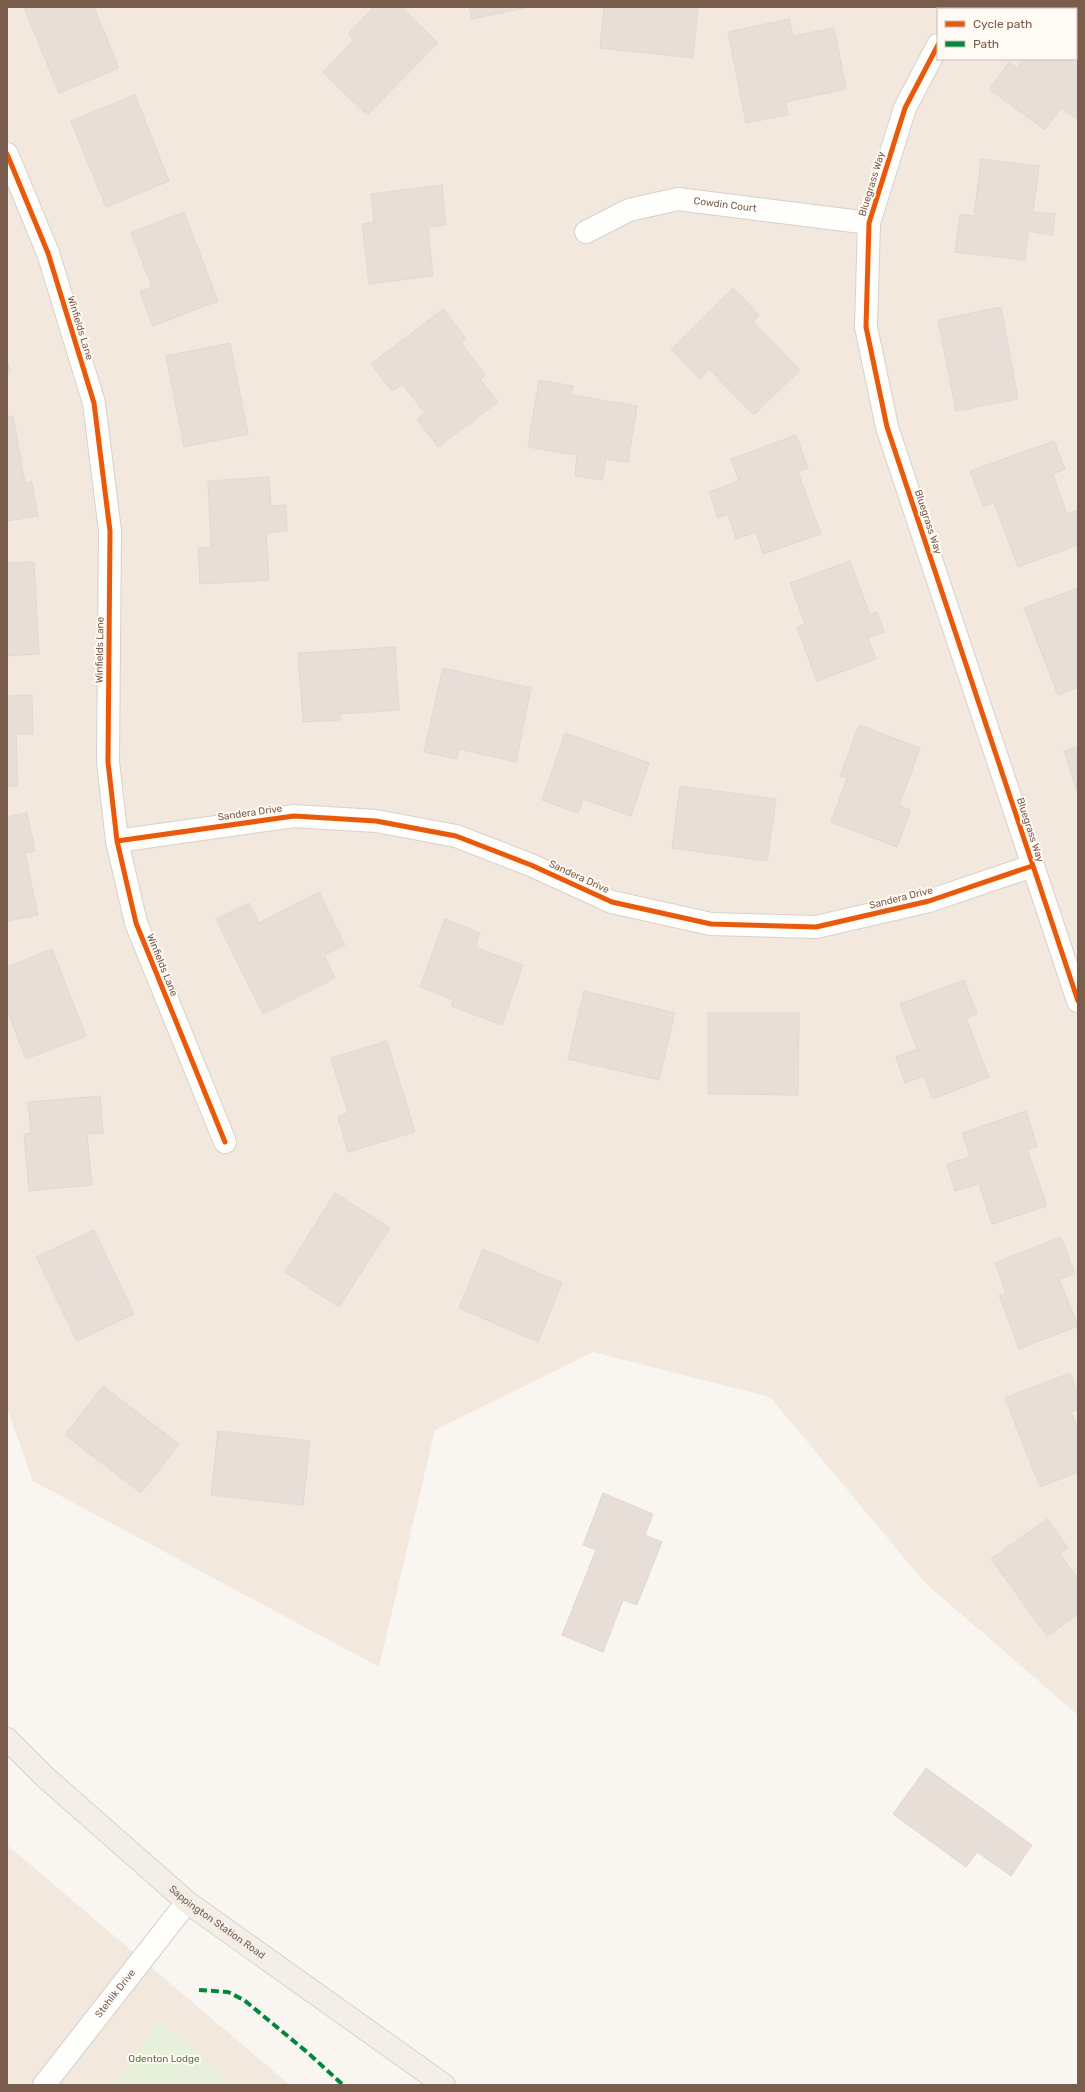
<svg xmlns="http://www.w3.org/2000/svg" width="1085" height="2092" font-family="Rubik,sans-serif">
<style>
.residential{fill:#f2e8de;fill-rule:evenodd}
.green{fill:#e7f0db}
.building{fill:#e6ded7;stroke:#e2d8d2}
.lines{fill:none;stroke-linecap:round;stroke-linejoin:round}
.minor-casing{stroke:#d7d1cb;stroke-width:24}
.major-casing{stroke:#dad1cc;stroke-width:24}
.minor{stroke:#fefefd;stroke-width:22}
.major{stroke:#f3eee8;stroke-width:22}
.quiet{stroke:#00873e;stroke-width:4;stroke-dasharray:8 4;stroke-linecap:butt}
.cycleway-casing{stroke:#fffaf3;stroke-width:8}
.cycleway{stroke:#e8590c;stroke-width:5}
.labels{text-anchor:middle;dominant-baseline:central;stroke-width:4;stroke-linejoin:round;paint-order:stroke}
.street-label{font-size:10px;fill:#7a5c4d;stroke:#fffaf3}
.park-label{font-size:10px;fill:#537a41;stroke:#fffaf3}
</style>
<rect width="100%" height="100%" fill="#f9f5f0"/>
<path class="residential" d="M7,7H1078V1715L925,1583L770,1397L593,1352L435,1430L379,1667L33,1481L7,1408ZM938,9H1076V59H938Z
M7,1845L290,2085H7Z"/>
<path class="green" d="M160,2020L234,2085H113Z"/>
<path class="building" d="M24,7H94L119,68L59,93Z
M374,7H401L438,43L367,115L323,72L354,40L348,34Z
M469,7H528L472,19Z
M604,7H698L693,58L600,48Z
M789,19L793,36L834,28L846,89L785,102L788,115L746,123L728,32Z
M1076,26L1078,28V119L1061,108L1045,130L989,89L1009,62L1017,68L1023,59H1076Z
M135,95L169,181L106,207L71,121Z
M981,159L1039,166L1033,212L1055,214L1052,235L1028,231L1025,260L955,252L960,214L974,216Z
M442,185L446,225L428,227L433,276L369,284L362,224L374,222L371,194Z
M184,212L218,301L153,326L140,292L152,287L131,233Z
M733,288L759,315L753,322L800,370L754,415L709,369L700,379L671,349Z
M1001,307L1018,399L956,411L938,320Z
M443,309L466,339L461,343L485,375L480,379L498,402L438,447L417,419L425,413L402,384L392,391L371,364Z
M230,343L248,434L184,447L166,356Z
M7,361L11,371L7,373Z
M539,380L573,386L571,395L637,406L628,462L606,459L602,480L575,476L577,455L528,447Z
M13,416L25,483L32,482L38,516L7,521V417Z
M796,435L808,468L798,472L821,534L763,554L756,532L736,539L728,514L718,518L709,492L739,481L731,459Z
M1054,441L1065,469L1053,474L1067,514L1078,510V545L1018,567L994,503L983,506L970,471Z
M269,477L271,506L286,505L287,531L266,533L269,580L200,584L198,548L211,547L208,481Z
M850,561L870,615L877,612L884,632L868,638L876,659L817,681L797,627L805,624L790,583Z
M34,562L39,654L7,656V563Z
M1078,588V687L1058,695L1024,608Z
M395,647L399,710L340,714V720L303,722L298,653Z
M443,668L531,688L516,762L459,749L457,759L424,752Z
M32,695L33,734H16L18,786H7V696Z
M859,725L920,748L899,806L911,810L897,847L831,822L847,778L840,776Z
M565,733L649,763L631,816L583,799L578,813L542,800Z
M1078,747V791H1077L1064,751Z
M680,786L776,799L767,861L672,848Z
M27,813L35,851L25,853L38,915L7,921V817Z
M319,892L345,945L324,955L335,978L263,1014L216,919L249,903L259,923Z
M445,919L480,933L475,947L523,965L502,1025L451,1006L454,1000L420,987Z
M52,949L86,1036L26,1059L7,1010V967Z
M964,980L977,1014L966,1018L989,1077L933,1099L924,1076L905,1083L896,1057L917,1049L900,1004Z
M584,991L675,1013L659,1080L568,1059Z
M708,1013H799L798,1095L708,1094Z
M387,1041L415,1132L348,1152L338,1117L348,1113L331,1058Z
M100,1096L103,1133L87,1134L92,1185L29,1191L24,1134L31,1133L28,1102Z
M1026,1111L1037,1146L1027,1149L1047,1206L992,1224L979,1184L955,1191L947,1164L970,1157L962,1133Z
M335,1193L390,1228L339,1307L285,1272Z
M94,1230L134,1314L77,1341L36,1257Z
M1061,1237L1075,1274L1059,1279L1078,1326L1019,1349L999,1295L1006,1293L995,1263Z
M483,1249L562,1283L538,1342L459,1308Z
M1070,1373L1078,1393V1409L1071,1412L1078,1429V1472L1040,1487L1005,1398Z
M103,1386L179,1444L141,1493L65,1435Z
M218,1431L310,1441L303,1505L211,1495Z
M603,1493L653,1514L645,1535L662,1542L637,1605L623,1600L603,1652L562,1635L596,1550L583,1545Z
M1047,1519L1068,1548L1060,1554L1078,1579V1614L1047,1636L991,1559Z
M926,1768L1032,1845L1011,1876L977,1852L966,1867L893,1814Z"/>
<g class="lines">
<g class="minor-casing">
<g id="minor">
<path d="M964,9L965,7"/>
<path d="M938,45L905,108L869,223L866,327L887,427L1078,1001"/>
<path d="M7,154L48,253L94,403L110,531L108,762L117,841L136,923L225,1142"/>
<path id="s1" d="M586,232L629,210L678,199L869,223"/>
<path d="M117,841L294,816L376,821L456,836L531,865L612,902L711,924L816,927L929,901L1032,866"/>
<path id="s2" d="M44,2085L187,1902"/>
</g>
</g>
<g class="major-casing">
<g id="major">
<path id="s3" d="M7,1739L45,1777L187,1902L444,2085"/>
</g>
</g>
<use href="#minor" class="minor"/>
<use href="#major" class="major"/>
<path class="quiet" d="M199,1990L228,1992L244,2000L307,2052L343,2085"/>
<g class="cycleway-casing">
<path id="cycleway" d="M938,45L905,108L869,223L866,327L887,427L1078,1001
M7,154L48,253L94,403L110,531L108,762L117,841L136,923L225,1142
M117,841L294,816L376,821L456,836L531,865L612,902L711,924L816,927L929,901L1032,866"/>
</g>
<use href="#cycleway" class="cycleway"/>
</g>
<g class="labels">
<g class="street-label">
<text transform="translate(872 184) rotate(-73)">Bluegrass Way</text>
<text stroke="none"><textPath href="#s1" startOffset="146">Cowdin Court</textPath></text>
<text transform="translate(80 328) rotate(73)">Winfields Lane</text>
<text transform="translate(928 522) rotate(72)">Bluegrass Way</text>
<text transform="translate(100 650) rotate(-89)">Winfields Lane</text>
<text transform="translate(250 813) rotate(-8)">Sandera Drive</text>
<text transform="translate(1030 830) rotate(72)">Bluegrass Way</text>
<text transform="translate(579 877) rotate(25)">Sandera Drive</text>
<text transform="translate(901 898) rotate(-14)">Sandera Drive</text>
<text transform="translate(162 965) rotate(68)">Winfields Lane</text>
<text stroke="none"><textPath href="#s3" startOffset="279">Sappington Station Road</textPath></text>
<text stroke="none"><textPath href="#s2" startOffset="116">Stehlik Drive</textPath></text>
</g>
<g class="park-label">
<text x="164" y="2059">Odenton Lodge</text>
</g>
</g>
<rect width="1085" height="2092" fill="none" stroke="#7a5c4d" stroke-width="16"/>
<rect x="937" y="8" width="140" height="52" fill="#fffaf3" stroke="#cabbb1"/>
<rect x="945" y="21" width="20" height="6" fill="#e8590c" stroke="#cabbb1"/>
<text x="973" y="28" font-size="12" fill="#7a5c4d">Cycle path</text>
<rect x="945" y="41" width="20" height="6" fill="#00873e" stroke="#cabbb1"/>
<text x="973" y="48" font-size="12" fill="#7a5c4d">Path</text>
</svg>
